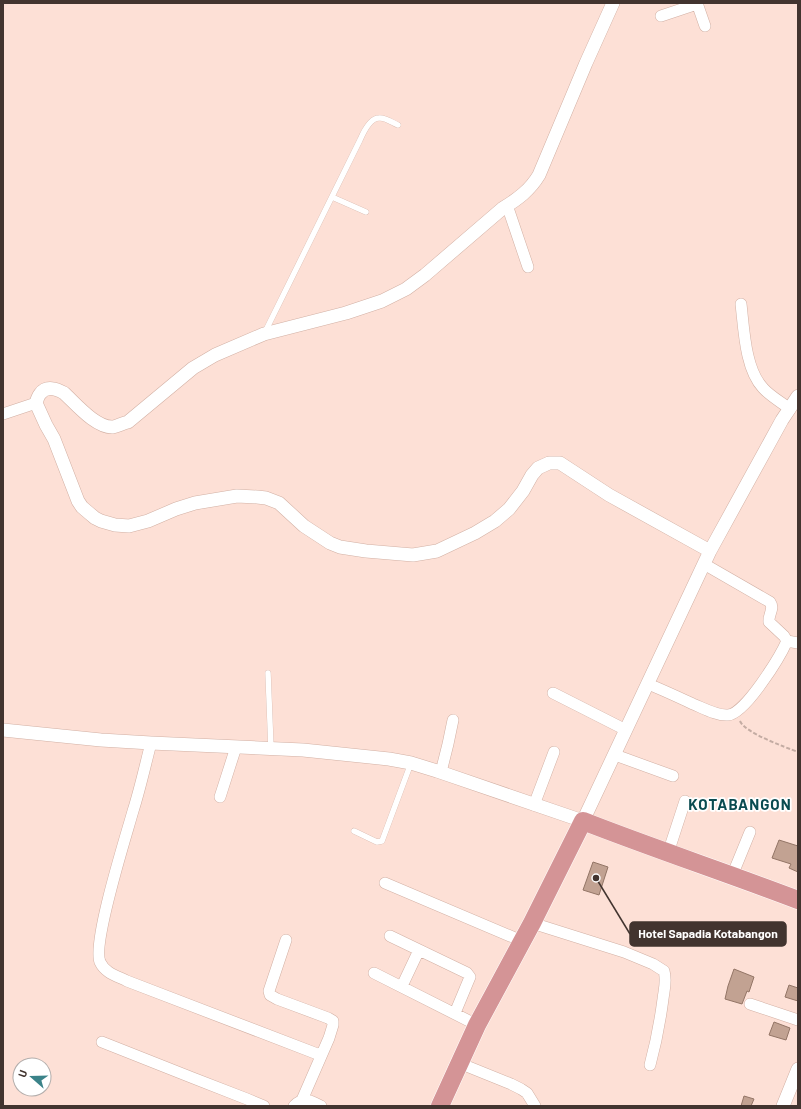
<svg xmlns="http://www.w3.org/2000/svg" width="801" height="1109" font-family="Barlow,sans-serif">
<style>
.building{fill:#c2a292;stroke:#937566}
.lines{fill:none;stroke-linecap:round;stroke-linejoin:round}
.service-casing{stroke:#d2b0a4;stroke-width:6}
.minor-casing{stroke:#d2b0a4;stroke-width:12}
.tertiary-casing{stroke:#d2b0a4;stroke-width:14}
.trunk-casing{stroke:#fff;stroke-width:19}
.path{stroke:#c4aca3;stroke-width:2;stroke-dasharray:4 2;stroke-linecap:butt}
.service{stroke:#fff;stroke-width:5.5}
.minor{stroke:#fff;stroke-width:11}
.tertiary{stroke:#fff;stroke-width:13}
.trunk{stroke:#d49496;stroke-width:18}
.labels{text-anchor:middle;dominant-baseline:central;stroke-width:3.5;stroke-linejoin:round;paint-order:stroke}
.district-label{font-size:15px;font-weight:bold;letter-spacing:1px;fill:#0a4b50;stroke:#fff}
.leader{fill:none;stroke:#42342f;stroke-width:1.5}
.callout-dot{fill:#42342f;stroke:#fff;stroke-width:1.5}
.callout{fill:#42342f;stroke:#42342f;stroke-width:1.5}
.callout-label{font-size:12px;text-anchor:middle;font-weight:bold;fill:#fff}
</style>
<rect width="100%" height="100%" fill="#fde0d6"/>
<path class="building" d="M779,840L798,846V872L789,868L791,864L772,858Z
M593,862L608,867L599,895L583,890Z
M734,969L754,977L749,992L747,991L742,1004L725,999L728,986Z
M789,985L798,988V1001L785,997Z
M774,1022L790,1028L786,1040L769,1035Z
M744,1096L754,1099L751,1106H741Z"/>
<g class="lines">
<g class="service-casing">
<path id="service" d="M332,197L366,212
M265,332L360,140C363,133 370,118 379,118C385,117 393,123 398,125
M268,673L271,748
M354,831L377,842L382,841L411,763"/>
</g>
<g class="minor-casing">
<path id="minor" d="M697,3L705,26
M661,16L697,4
M507,205L528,267
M741,304C744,329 745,369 763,388C770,396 781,402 790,409
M3,414L36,403
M704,564L770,602C775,609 768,614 769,622L784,636L787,641
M787,641L798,643
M648,684C663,690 678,697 693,704C703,708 717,716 728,715C745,714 780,657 787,641
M553,693L626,730
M151,743C145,766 140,789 133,811C126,836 92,943 100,962C105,973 117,976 127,981L320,1055
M615,755L673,776
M441,772L448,744L453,720
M220,797L236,747
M534,805L554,752
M668,853L685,801
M732,876L750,832
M385,883L522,941
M532,923L624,952L653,964L664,971C667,981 664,990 663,999C660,1022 656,1043 650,1065
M390,936L467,973L470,977L455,1013
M286,940L269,991L270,995L277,999L328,1018L333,1021V1025L329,1038L302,1100
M374,973L477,1025
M402,986L419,950
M750,1004L798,1020
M102,1042L193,1078L247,1099L264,1106
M459,1063L511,1084L521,1089L527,1093L535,1106
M294,1106C303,1096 311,1101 321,1106"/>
</g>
<g class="tertiary-casing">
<path id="tertiary" d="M613,3L586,63L539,175C530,190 518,199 503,208L425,275L406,289L382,301L346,313L264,334L215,355L193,368L128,422C123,423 118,426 113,427C96,428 76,404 64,393C57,389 46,385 40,394C38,396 37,400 36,403L46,425L54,439L78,501L82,507L89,513L95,518L101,521L115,525L129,526L148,521L176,509L195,503L237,496L257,497L266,498L279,503L304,526L330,543L340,547L366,551L413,555L437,551L475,533L495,521L509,509L523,491L532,475L538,468L549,463H560L609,495L710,551L782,420L798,396
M3,730L101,740L151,743L303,750L389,759L411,763L437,771L583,821L710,551
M783,1106L798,1069"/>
</g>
<g class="trunk-casing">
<path id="trunk" d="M440,1106L477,1025L532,923L583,821C655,849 727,873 798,900"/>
</g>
<path class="path" d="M740,721C745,733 785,747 798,752"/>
<use href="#service" class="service"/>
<use href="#minor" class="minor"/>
<use href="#tertiary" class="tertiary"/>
<use href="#trunk" class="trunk"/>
</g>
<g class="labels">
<g class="district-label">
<text x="740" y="804">KOTABANGON</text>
</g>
</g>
<path class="leader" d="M596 878L630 934"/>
<circle class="callout-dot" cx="596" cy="878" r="4"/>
<rect class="callout" x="630" y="922" width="156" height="24" rx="4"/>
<g class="callout-label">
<text x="708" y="938">Hotel Sapadia Kotabangon</text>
</g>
<rect width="801" height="1109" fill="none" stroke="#42342f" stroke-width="8"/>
<g transform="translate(32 1077) rotate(290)"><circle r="19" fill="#ffffff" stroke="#b3aeac"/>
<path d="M0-3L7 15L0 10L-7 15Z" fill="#3b8389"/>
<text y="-6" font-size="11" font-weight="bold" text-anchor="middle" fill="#42342f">U</text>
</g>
</svg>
